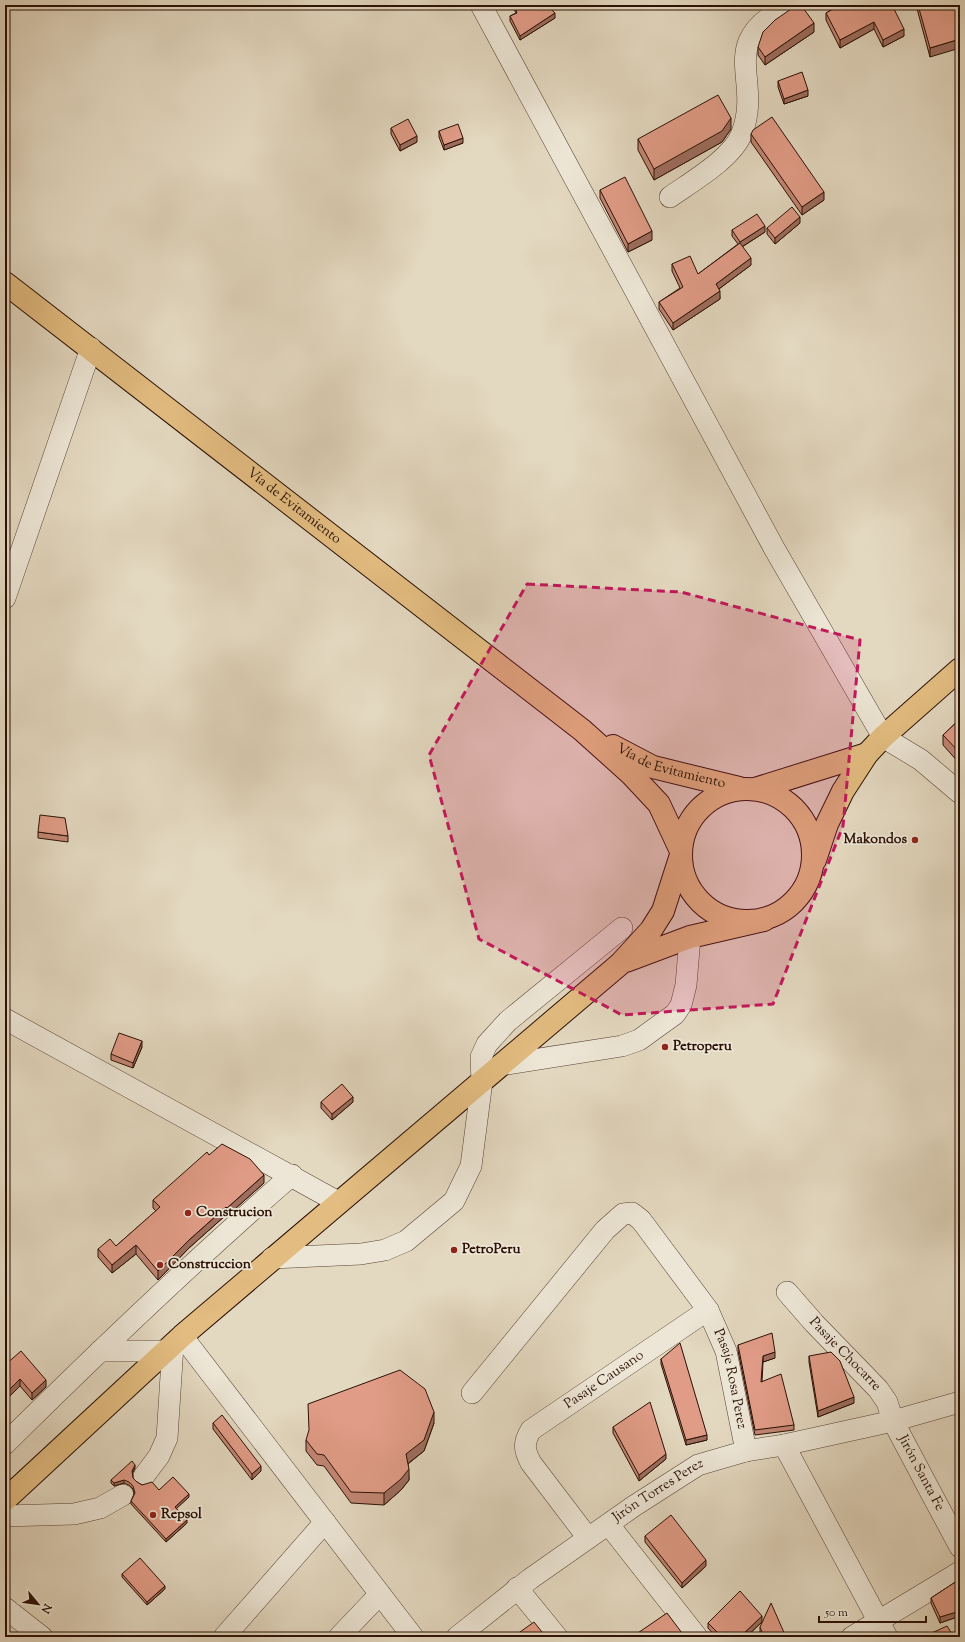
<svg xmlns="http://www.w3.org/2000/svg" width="965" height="1642" font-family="'Sorts Mill Goudy',serif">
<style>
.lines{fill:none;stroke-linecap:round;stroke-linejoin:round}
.minor-casing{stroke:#584234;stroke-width:22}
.major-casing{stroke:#2a1005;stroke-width:24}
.highway-casing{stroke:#2a1005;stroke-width:24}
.minor{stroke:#ede6d6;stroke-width:21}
.major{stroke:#e2bc80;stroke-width:22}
.highway{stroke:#e2bc80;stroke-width:22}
.wall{fill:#c28674;stroke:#2a1005}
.shaded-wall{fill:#9e6d5e;stroke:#2a1005}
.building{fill:#e19c87;stroke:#2a1005}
.marked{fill:#c2185b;fill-opacity:0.2;stroke:#c2185b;stroke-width:3;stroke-dasharray:8 5;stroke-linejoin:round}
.poi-dot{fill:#8f2418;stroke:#ede6d6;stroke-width:1.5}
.labels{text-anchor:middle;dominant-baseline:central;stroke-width:3.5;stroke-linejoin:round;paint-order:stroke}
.street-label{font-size:14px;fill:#2a1005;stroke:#ede6d6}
.poi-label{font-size:14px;font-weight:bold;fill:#2a1005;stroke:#ede6d6;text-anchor:start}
</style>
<rect width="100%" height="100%" fill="#e3d8c0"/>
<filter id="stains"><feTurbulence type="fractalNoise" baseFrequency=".005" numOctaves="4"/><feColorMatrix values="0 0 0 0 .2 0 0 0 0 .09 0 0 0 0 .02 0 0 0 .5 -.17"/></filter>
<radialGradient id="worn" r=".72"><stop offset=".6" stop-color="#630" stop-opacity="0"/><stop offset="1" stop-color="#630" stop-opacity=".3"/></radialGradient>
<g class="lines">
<g class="minor-casing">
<g id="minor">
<path d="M481,5L774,548L883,737L921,760L960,793"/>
<path d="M670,197C691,182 733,158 742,133C763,77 714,43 790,5"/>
<path d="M5,598L91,348"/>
<path d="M5,1019L338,1202"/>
<path d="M500,1065L622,1046L639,1040L675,1014L681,1005L686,985L690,937"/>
<path d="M272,1258L361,1254L385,1250L406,1241L454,1201L471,1166L482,1081L481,1057L487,1044L508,1021L622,928"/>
<path id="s1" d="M787,1292L814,1323L878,1389L887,1402L893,1421L930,1491L960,1547"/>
<path d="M182,1336L413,1637"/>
<path d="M100,1351H166"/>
<path id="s2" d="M472,1393L605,1230L623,1214L632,1213L641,1220L708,1310L726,1351L746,1451"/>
<path d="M5,1444C98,1352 193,1261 292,1175"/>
<path d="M784,1445L887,1637"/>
<path d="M144,1476L159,1456L167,1438L173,1345"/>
<path d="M5,1516L74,1514L100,1508L123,1495"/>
<path d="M609,1525L697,1637"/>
<path id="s3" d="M588,1538L531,1463C524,1450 523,1443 531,1430L708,1310"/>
<path d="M517,1588L557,1637"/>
<path d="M5,1608L42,1637"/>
<path d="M224,1637L325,1522"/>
<path d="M339,1637L380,1594"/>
<path id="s4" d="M457,1637L530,1579L634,1506L698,1465L746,1451L784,1445L893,1421L960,1402"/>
<path d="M852,1637L960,1572"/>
</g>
</g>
<g class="major-casing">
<path id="major" d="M626,961L690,937L764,920
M5,1500L182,1336L620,964L651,930L663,911L680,858"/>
</g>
<g class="highway-casing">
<g id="highway">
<path id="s5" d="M5,283L582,730L631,774L659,804L680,849"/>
<path id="s6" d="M613,746L653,767L739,788"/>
<circle cx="747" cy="855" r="66"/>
<path d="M755,789L867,754"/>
<path d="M815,860L827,824L843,791L867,754L883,737L960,669"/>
</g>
</g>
<use href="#minor" class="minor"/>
<use href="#major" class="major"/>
<use href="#highway" class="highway"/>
</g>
<path class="wall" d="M513,5H558L552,10L555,18L520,40L510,21V16L516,13L513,7Z
M838,5H892L904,36L883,47L874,29L840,48L826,20V13L838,6Z
M916,5H958L930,57Z
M814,32L765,65L758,55V47Z
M778,81L808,96L784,104L778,87Z
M391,128L417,142L400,151L391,134Z
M731,129L722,142L654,180L638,150V139Z
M439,131L463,143L444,150L439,137Z
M751,134L824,200L802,215L751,142Z
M600,190L652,240L628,252L600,198Z
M800,223L775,244L767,234V228Z
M732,230L765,232L742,247L751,265L719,289L720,299L673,330L659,309V302L680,288L672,271V264L698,274L738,244L732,236Z
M960,719V764L943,745V735Z
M38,832L68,836V842L38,838Z
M142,1047L133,1068L111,1060V1054Z
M321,1102H353L332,1120L321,1108Z
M209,1155L264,1183L227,1216L226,1215L189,1248L158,1280L136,1254L112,1273L98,1257V1249L116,1246L156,1211L153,1208V1200Z
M738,1345L775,1358L763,1362L762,1382L794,1425V1430L755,1435L738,1351Z
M809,1356L854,1403L818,1417L809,1362Z
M661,1359L707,1440L686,1445L661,1364Z
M5,1365L46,1387L32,1400L20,1386L5,1401Z
M213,1423L261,1471L252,1480L213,1429Z
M434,1423L424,1451L408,1464L409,1480L401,1490L384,1505L351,1503L324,1466L317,1465L306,1451V1440Z
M613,1427L666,1459L639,1481L613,1433Z
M135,1468L132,1474L133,1478L137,1482L142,1485L159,1490L189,1497L176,1508L187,1523L166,1542L131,1504V1501L134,1494L133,1489L129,1485L124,1483L114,1486L111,1483V1480Z
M645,1536L706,1566L682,1588L645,1542Z
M122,1574L165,1589L147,1605L122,1577Z
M960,1579V1616L940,1623L931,1603V1598Z
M762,1622L746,1637H716L708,1628V1623Z
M760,1627L786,1637H762L760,1633Z"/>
<path class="shaded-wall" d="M553,5H558L550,12V8Z
M555,13V18L520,40V36Z
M874,22V29L840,48V40Z
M814,23V32L765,65V57Z
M904,29V36L883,47V40Z
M960,39V48L930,57V48Z
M808,90V96L784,104V99Z
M731,118V129L722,142L654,180V169Z
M417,136V142L400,151V145Z
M463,138V143L444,150V145Z
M824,192V200L802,215V207Z
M800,217V223L775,244V238Z
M765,226V232L740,248V242Z
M652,231V240L628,252V244Z
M751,258V265L716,291V284Z
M720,291V299L673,330V323Z
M142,1041V1047L133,1068V1063Z
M353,1097V1102L332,1120V1114Z
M264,1175V1183L227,1216V1208Z
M226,1207V1215L189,1248L158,1280V1271L189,1240Z
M136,1245V1254L112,1273V1265Z
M775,1352V1358L763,1362V1356Z
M20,1379V1386L5,1401V1394Z
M46,1380V1387L32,1400V1393Z
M854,1397V1403L818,1417V1411Z
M434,1412V1423L424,1451L406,1465V1454Z
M707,1435V1440L686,1445V1440Z
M666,1454V1459L639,1481V1475Z
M135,1465V1468L132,1474V1471Z
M261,1466V1471L252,1480V1474Z
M409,1469V1480L401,1490L384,1505V1493Z
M124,1480V1483L114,1486V1483Z
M189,1494V1497L175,1510V1507Z
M187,1520V1523L166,1542V1539Z
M706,1560V1566L682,1588V1583Z
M165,1586V1589L147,1605V1602Z
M960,1611V1616L940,1623V1617Z
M762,1616V1622L746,1637H740Z"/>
<path class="building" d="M514,5H553L550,8L555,13L520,36L510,16L517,13Z
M797,5H801L814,23L765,57L758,47L763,32L775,20Z
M840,5H892L904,29L883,40L874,22L840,40L826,13Z
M918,5H958L960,12V39L930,48Z
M802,72L808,90L784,99L778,81Z
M718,95L731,118L722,131L654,169L638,139Z
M772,117L824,192L802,207L751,134L753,130Z
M408,119L417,136L400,145L391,128Z
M458,124L463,138L444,145L439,131Z
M625,177L652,231L628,244L600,190Z
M792,207L800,217L775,238L767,228Z
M757,214L765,226L740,242L732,230Z
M740,243L751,258L716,284L720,291L673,323L659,302L683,287L672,264L690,256L698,274Z
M960,719V753L943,735Z
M40,815L65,818L68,836L38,832Z
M119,1033L142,1041L133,1063L111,1054Z
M342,1084L353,1097L332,1114L321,1102Z
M222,1144L250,1159L264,1175L227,1208L226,1207L189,1240L158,1271L136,1245L112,1265L98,1249L110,1239L116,1246L160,1207L153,1200L207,1152L209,1155Z
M772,1333L775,1352L763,1356L761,1382L781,1374L794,1425L755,1430L738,1345Z
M680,1343L707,1435L686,1440L661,1359Z
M21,1351L46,1380L32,1393L20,1379L5,1394V1365Z
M831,1352L840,1361L854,1397L818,1411L809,1356Z
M400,1370L425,1389L434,1412L424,1440L406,1454L409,1469L401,1479L384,1493L351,1492L324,1455L317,1454L306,1440L309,1430L308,1404Z
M650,1402L666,1454L639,1475L613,1427Z
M222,1415L261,1466L252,1474L213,1423Z
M132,1461L135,1465L132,1471L133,1478L137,1482L142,1485L152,1482L159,1490L173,1477L189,1494L175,1507L187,1520L166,1539L131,1501L135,1493L133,1486L129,1482L124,1480L114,1483L111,1480Z
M671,1515L706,1560L682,1583L645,1536Z
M140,1558L165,1586L147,1602L122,1574Z
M960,1579V1611L940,1617L931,1598Z
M740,1591L762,1616L740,1637H722L708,1623Z
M771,1603L786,1637H764L760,1627Z
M667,1613L685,1637H632Z
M534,1622L546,1637H513Z
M947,1626L954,1637H923Z
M874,1632L876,1637H866Z"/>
<path class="marked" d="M527,584L681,592L860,640L843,826L773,1004L622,1015L479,939L429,755Z"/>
<g class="poi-dot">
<circle cx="915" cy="840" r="4"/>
<circle cx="665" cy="1047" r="4"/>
<circle cx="188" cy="1213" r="4"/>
<circle cx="454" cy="1250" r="4"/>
<circle cx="160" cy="1265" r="4"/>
<circle cx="153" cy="1515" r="4"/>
</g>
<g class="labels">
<g class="street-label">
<text stroke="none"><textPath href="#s5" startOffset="365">Vía de Evitamiento</textPath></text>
<text stroke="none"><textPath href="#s6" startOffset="62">Vía de Evitamiento</textPath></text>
<text stroke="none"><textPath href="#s1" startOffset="85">Pasaje Chocarre</textPath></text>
<text stroke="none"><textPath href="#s3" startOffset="218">Pasaje Causano</textPath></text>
<text stroke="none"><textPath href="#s2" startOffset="440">Pasaje Rosa Perez</textPath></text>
<text stroke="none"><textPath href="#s1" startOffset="228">Jirón Santa Fe</textPath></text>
<text stroke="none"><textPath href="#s4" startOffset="249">Jirón Torres Perez</textPath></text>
</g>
<g class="poi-label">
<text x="907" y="840" text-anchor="end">Makondos</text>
<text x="673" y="1047">Petroperu</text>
<text x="196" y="1213">Construcion</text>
<text x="462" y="1250">PetroPeru</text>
<text x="168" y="1265">Construccion</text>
<text x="161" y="1515">Repsol</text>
</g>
</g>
<rect width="965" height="1642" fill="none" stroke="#e3d8c0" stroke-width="20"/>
<rect x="6" y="6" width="953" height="1630" fill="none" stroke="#2a1005" stroke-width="2"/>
<rect x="10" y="10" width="945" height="1622" fill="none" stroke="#2a1005"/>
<g transform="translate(38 1604) rotate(119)" stroke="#ede6d6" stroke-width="3" paint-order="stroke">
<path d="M0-3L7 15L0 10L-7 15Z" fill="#2a1005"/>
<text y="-6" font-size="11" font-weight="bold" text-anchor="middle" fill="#2a1005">N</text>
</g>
<path d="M819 1616v6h107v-6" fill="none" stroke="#2a1005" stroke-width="2"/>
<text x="825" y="1616" font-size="12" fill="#2a1005" stroke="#ede6d6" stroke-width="3" paint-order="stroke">50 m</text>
<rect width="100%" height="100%" filter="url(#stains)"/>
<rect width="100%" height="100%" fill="url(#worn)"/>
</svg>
